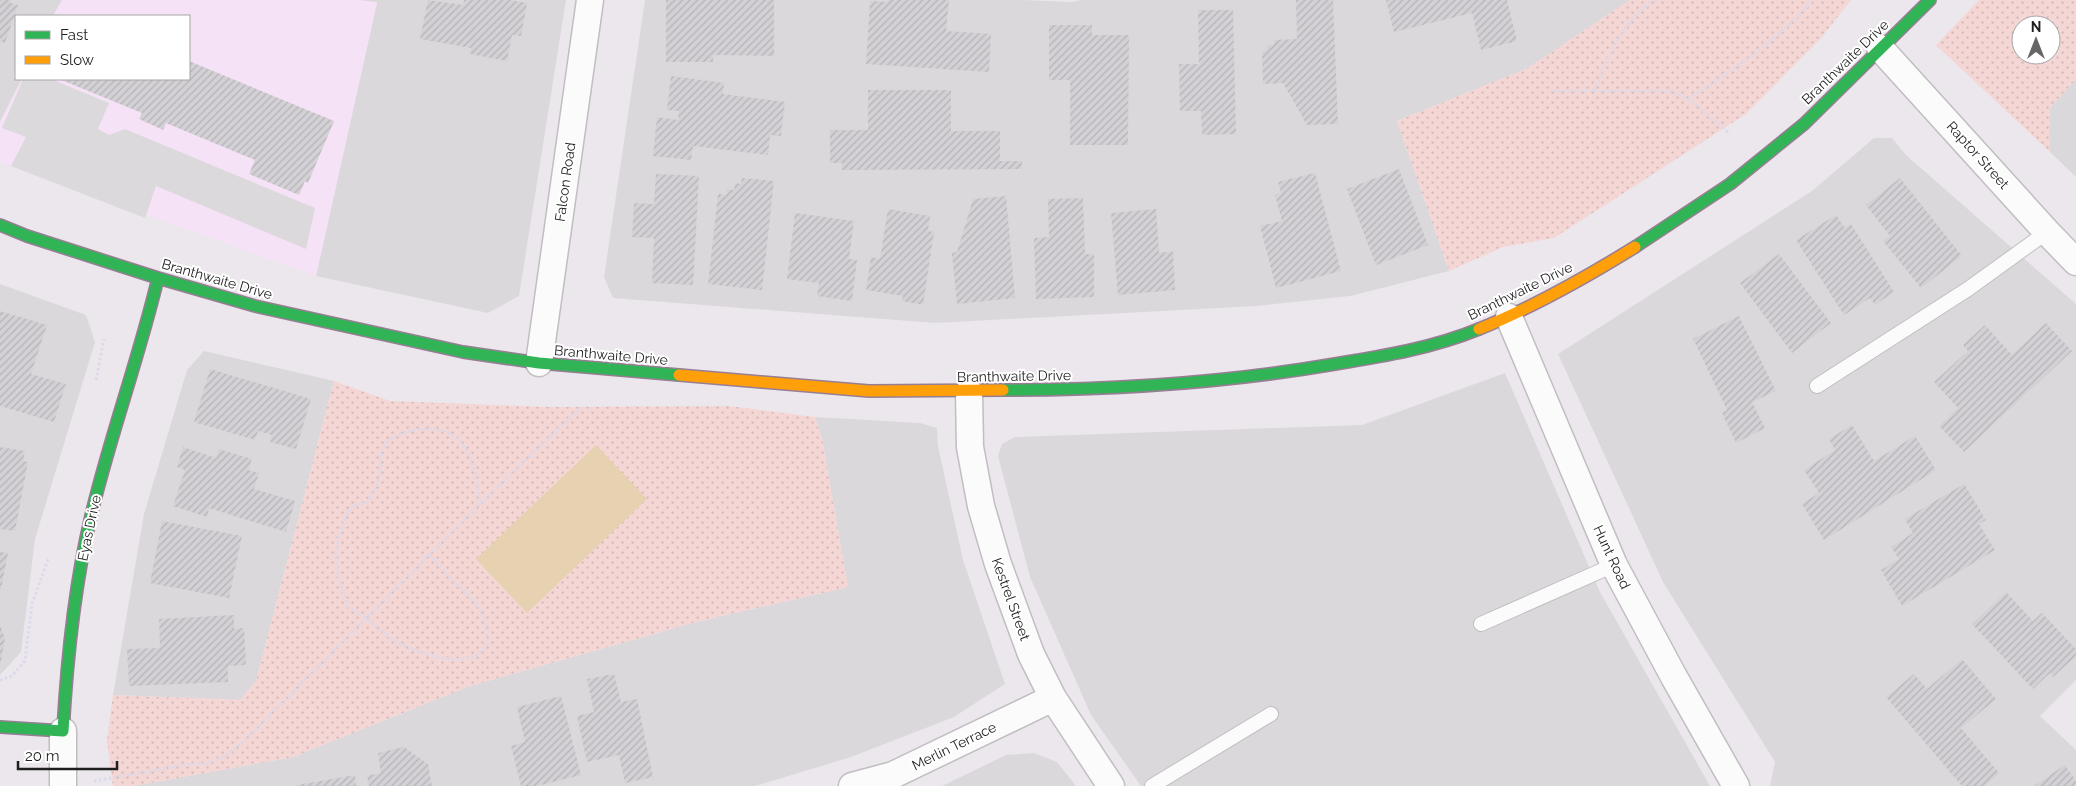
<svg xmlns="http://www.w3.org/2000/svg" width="2076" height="786" font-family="Raleway,sans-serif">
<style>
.residential{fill:#dbd8dc}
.education{fill:#f6e2f6}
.park{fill:url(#park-dots);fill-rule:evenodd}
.pitch{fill:#e6d2b1}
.parking{fill:#dbd9dc}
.building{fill:url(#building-hatch)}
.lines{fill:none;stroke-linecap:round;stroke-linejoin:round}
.lane-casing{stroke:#c0bec0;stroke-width:16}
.street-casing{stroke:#c0bec0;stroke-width:29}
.fast-casing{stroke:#977e94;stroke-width:14}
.slow-casing{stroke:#977e94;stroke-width:14}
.path{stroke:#dcd9eb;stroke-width:3;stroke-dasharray:2.5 2.5;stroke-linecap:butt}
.lane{stroke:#fcfbfc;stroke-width:14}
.street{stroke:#fcfbfc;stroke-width:26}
.fast{stroke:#30b455;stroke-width:11}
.slow{stroke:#ff9f0a;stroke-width:11}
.labels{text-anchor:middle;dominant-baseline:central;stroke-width:4;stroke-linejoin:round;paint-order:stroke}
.street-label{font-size:14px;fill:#1f1f1f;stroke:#fff}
</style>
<defs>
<pattern id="park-dots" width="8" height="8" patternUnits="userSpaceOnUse" patternTransform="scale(1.25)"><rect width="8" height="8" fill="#f4d6d4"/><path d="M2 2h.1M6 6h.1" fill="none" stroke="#d1b7b6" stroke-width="1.8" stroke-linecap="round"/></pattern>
<pattern id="building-hatch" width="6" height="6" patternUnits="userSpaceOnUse" patternTransform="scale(1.25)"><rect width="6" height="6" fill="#d4d1d6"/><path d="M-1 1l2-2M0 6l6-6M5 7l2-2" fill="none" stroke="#b6b3b7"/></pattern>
</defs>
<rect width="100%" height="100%" fill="#ece7ed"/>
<path class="residential" d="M0,0H62L53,16H16V79H22L0,122Z
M357,0H566L519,296L488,313L316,276L377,3Z
M645,0H1023L1071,2L1081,0H1630L1528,68L1397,121L1449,271L1350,296L1257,306L935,323L613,298L604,277Z
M2076,79V177L2050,152V108Z
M1874,138H1892L1906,155L2076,304V680L2040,716L2076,750V786H1770L1775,762L1663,582L1558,354L1812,191Z
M0,284L86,315L95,342L35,539L21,652L0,675Z
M204,351L334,381L256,681L240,700L113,695L144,514L187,370Z
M1505,373L1600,592L1710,786H1141L1091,715L1030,577L998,456L1002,444L1015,437L1362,425Z
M815,417L920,423L937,428L938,446L963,560L1005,684L954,717L851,757L755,786H133L293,757L470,686L696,622L848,587L822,439Z
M1034,753L1057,762L1076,786H942L1006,755Z"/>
<path class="education" d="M62,0H357L377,2L316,276L0,162V122L22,79H189V16H53Z"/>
<path class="park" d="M1630,0H1851L1822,37L1746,114L1554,238L1503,247L1449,271L1397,121L1528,68Z
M1979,0H2076V79L2050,108V152L1936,45ZM2021,25H2051V55H2021Z
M334,381L390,401L551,407L729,406L815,417L822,439L848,587L696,622L470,686L293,757L133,786H113L107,741L113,695L240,700L256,681Z"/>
<path class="pitch" d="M596,445L647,499L527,613L476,559Z"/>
<path class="parking" d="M23,79H51L109,103L98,129L109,135L125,129L315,208L306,249L156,186L145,218L11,166L26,137L2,128Z"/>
<path class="building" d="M0,0H10L11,3L18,5L5,43L0,41Z
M428,0L463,5L464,0H510L527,3L521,36L512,35L507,61L470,54L471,48L420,39Z
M666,0H774V56L713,55V62H666Z
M888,0H949L946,31L991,34L989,72L866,64L870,1L888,2Z
M1296,0H1333L1338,124L1307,125L1283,83L1263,84L1262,51H1267V46L1274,45V40L1297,39Z
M1386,0H1507L1517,41L1481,50L1472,13L1394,32Z
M1198,10H1233L1236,134L1202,135L1201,111H1180L1179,64H1199Z
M1049,25H1092V35H1129L1128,145H1070V80H1049Z
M189,61L334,121L308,183L305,181L299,195L249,174L255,160L166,123L163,130L139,119L142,113L59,79H189Z
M671,76L724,83L723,94L785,102L781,136L770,135L768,155L693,146L691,160L653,156L657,117L678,120L679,111L667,110Z
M868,90H951V131H1000V161H1022V169L842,170V163H830V130H868Z
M1399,169L1428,245L1376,265L1347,189Z
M1315,173L1341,271L1276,288L1260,226L1282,221L1275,195L1281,193L1278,182Z
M656,174L699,176L693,285L652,283L654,238L632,237L634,203L654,204Z
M742,178L774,181L762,290L708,284L718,194L727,195V189L734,190L735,183L741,184Z
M1900,178L1962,256L1921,288L1883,241L1890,236L1866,205Z
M1006,196L1015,298L957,304L952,253L957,252L973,199Z
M1083,198L1085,254H1094V297L1036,299L1034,238L1049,237L1048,199Z
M888,209L930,216L928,231L934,232L923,305L902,301L903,296L866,290L871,257L880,259Z
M1156,209L1159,253L1173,251L1175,290L1118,295L1111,213Z
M795,213L854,221L849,259L857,260L852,301L817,296L819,283L787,279Z
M1836,215L1845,228L1851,224L1894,292L1875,305L1870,298L1844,315L1796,240Z
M1779,254L1831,323L1792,353L1740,283Z
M0,311L47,325L31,374L66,384L54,422L0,406Z
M1739,316L1776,391L1752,402L1765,428L1736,443L1722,413L1727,410L1693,339Z
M2046,323L2072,351L1964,452L1939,426L1958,408L1934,382L1968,351L1963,345L1985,325L2012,355Z
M210,369L311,399L296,449L270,442L272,435L258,431L255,440L194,422Z
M1852,425L1874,461L1915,436L1936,470L1824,540L1802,504L1819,493L1804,470L1835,450L1829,439Z
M0,447L25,451L23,461L28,462L15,531L0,529Z
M183,447L216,458L219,449L252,459L248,470L259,473L254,489L295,501L286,532L209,508L207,517L173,506L185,470L177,467Z
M1964,484L1986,520L1979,524L1995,550L1902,606L1881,570L1899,559L1891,547L1913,533L1905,519Z
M162,521L242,536L229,598L150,583Z
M0,552L8,553L1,589H0Z
M2006,592L2033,621L2042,613L2076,649V656L2053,677L2050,673L2033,689L1972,624Z
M234,615V629L244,628L246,665L228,666V682L129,686L127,649L160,648L159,619Z
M0,625L5,639L1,661H0Z
M1962,659L1996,699L1961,728L1999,773L1985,786H1962L1886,697L1914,674L1927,689Z
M614,674L621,702L637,699L653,777L625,783L619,755L587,762L577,716L594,712L587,679Z
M561,696L581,775L537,786H521L511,746L525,742L517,707Z
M404,747L428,764L432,786H369L367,776L381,773L378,753Z
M2065,765L2076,781V786H2034Z
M355,775L356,786H297V785Z"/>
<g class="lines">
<g class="lane-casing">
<path id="lane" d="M1817,386L1968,289L2047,232
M1481,624L1614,565
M1152,786L1271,714"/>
</g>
<g class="street-casing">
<path id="street" d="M1880,48L2047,232L2076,262
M1509,317L1614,565L1674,677L1736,786
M539,363L590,0
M969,392L970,447L981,506L998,564L1031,654L1053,698L1111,786
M63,786V731
M852,786L893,775L1053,698"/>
</g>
<g class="fast-casing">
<path id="fast" d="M0,225L27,236L158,278L255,306L463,352L539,363L679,375
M1635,247L1730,184L1804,124L1930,0
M1003,390C1114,390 1225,383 1335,364C1384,356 1433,348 1479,329
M0,727L63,731C67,659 74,587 91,516C110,436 139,358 158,278"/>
</g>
<g class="slow-casing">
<path id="slow" d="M1479,329C1534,307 1585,278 1635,247
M679,375L869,391L1003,390"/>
</g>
<path class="path" d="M1554,91H1671L1688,99L1730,134
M1594,91C1610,55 1620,22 1655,0
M1688,99C1733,71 1778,39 1813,0
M96,380L104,339
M429,555L479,607L486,625L487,645L475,657L455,660L435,657L396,643L366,618L348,607C344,594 338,578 336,564C335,545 342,524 351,507L367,502C371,496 377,489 378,482C381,470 379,456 385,445C391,435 405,432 415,430C469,422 474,463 480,504
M0,680L12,676L25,661L32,604L49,557
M94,781L185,765L209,763L227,755L241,744L480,504L580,408"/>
<use href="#lane" class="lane"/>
<use href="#street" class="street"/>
<use href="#fast" class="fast"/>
<use href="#slow" class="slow"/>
</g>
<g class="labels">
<g class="street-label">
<text transform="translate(1845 62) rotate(-44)">Branthwaite Drive</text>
<text transform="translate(1978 155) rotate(48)">Raptor Street</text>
<text transform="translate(565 182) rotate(-82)">Falcon Road</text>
<text transform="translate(217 279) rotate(16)">Branthwaite Drive</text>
<text transform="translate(1520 291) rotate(-26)">Branthwaite Drive</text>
<text transform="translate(611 355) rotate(5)">Branthwaite Drive</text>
<text transform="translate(1014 376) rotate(-1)">Branthwaite Drive</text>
<text transform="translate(89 528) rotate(-78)">Eyas Drive</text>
<text transform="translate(1612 557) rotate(65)">Hunt Road</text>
<text transform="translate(1011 599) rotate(70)">Kestrel Street</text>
<text transform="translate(954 746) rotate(-26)">Merlin Terrace</text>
</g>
</g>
<rect x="15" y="15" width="175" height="65" fill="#ffffff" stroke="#a5a5a5"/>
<rect x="25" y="31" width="25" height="8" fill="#30b455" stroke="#a5a5a5"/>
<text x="60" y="40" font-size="15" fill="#1f1f1f">Fast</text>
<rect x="25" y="56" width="25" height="8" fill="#ff9f0a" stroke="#a5a5a5"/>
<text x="60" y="65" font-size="15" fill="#1f1f1f">Slow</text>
<g transform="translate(2036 40)"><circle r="24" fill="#ffffff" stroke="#a5a5a5"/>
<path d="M0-4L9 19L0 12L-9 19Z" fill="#676567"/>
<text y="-8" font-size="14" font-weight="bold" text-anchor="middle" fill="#1f1f1f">N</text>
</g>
<path d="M18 761v8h99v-8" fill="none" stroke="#1f1f1f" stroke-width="2.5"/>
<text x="25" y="761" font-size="15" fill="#1f1f1f" stroke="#ffffff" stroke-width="4" paint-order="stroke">20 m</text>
</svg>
